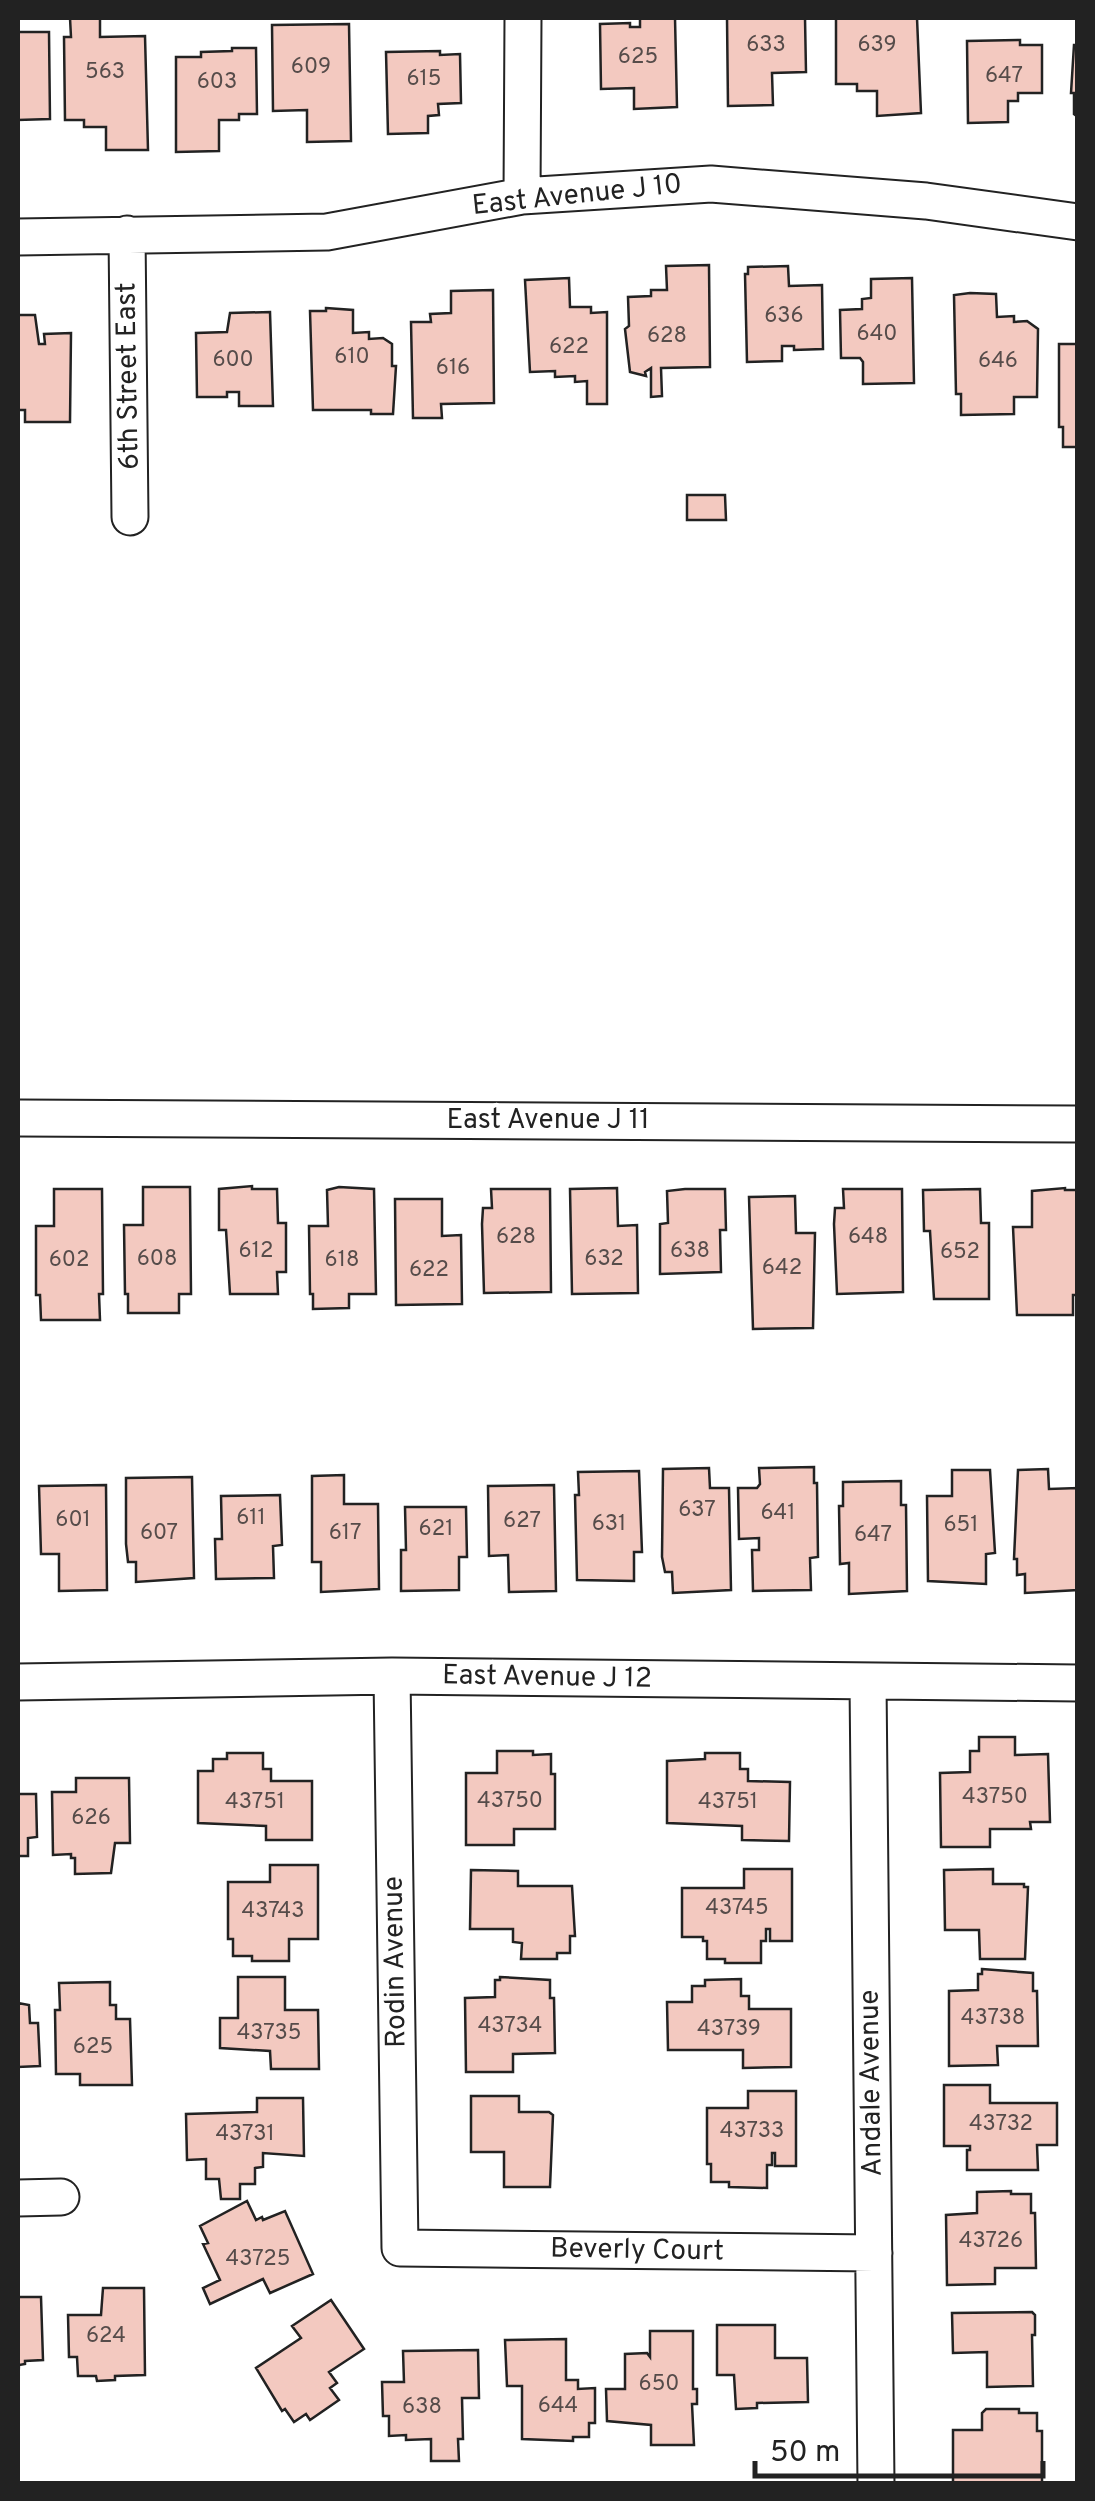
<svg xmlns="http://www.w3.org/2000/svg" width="1095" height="2501" font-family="Overpass,sans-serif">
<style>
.building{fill:#f3c9c0;stroke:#222;stroke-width:2.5}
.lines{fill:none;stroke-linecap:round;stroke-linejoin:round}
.minor-casing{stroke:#222;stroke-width:39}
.minor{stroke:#fff;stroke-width:35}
.labels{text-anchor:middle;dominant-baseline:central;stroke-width:8;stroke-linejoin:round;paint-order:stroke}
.number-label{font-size:22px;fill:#564c4a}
.street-label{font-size:28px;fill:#222;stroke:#fff}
</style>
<rect width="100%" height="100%" fill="#fff"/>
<path class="building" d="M70,18H100V37L145,36L148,150H106V127H84V120H65L64,37H71Z
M640,18H675L677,107L634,109V88L601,89L600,24L630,23V27H640Z
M727,18H805L806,72L772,73L773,105L728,106Z
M836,18H917L921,113L877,116V91H857V84H836Z
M349,24L351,141L307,142V110L273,111L272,25Z
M18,32H49L50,119L18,120Z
M1020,40V45H1042V93H1018V101H1008V122L968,123L967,41Z
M1074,45H1078V117L1074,114V93H1071Z
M232,48H256L257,114H239V120H219V151L176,152V57H201V52L232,51Z
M440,51V55L460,54L461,103L438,104L439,115L428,116V133L388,134L386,52Z
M709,265L710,367L661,368L662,396L651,397V368L645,372L646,376L630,372L625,329L629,326L628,297L651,296V290H667L666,266Z
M788,266L789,286L822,285L823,349L794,350V346H782V361L747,362L745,274H748V267Z
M569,278L570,307H591V313L607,312V404H587V381L575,382V376L555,377V371L530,372L525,280Z
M912,278L914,383L863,384V362L860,358H841L840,310L862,309V299L871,298V279Z
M493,290L494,403L441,404L442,418H413L411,322H431L430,314L451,313V291Z
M970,293L996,294L997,317L1014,316V322L1027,321L1038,329L1037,397H1014V414L961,415V394H956L954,295Z
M326,308L353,310V333L369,332V339L383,338L392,344V366H396L393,414H371V410H313L310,311H326Z
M270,312L273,406H239V392H227V397H197L196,333L227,332L230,313Z
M18,315H35L39,344H45L44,334L71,333L70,422H25V410H18Z
M1059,344H1078V447H1063V427H1059Z
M687,495H725L726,520H687Z
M252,1186V1189H277L278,1223H286V1272H277L278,1294H230L226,1230H219V1189Z
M143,1187H190L191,1294H179V1313H128V1294H125L124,1225H143Z
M339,1187L374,1189L376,1294H349V1308L313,1309V1294H310L309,1226H328L327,1190Z
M617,1188L618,1226L637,1225L638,1293L572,1294L570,1189Z
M1065,1188V1190H1078V1295H1073V1315H1017L1013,1227H1032V1191Z
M54,1189H102L103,1294H99L100,1320H41L40,1295H36V1226H54Z
M491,1189H550L551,1292L484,1293L482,1224L483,1208H492Z
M685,1189H725L726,1230H720L721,1272L660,1274V1224L668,1223L667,1191Z
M843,1189H902L903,1292L837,1294L834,1224L835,1208H844Z
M980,1189L981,1223H989V1299H934L930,1231H924L923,1190Z
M795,1196L796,1233H815L813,1328L753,1329L749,1197Z
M395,1199H442V1236L461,1235L462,1304L396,1305Z
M814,1467V1483H817L818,1557L810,1558L811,1590L753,1591L752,1550H759V1538L739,1539L738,1488H757L760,1484L759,1468Z
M709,1468L710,1488H729L731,1590L673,1593L672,1572H665L662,1557L663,1469Z
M1048,1469L1049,1489L1078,1488V1590L1025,1593V1574L1017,1575V1559H1014L1018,1470Z
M952,1470H990L995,1553L986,1554V1584L928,1581L927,1496H952Z
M639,1471L642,1552H634V1581L577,1580L575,1495H579L578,1472Z
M344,1475V1504H378L379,1589L321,1592V1562H312V1476Z
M192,1477L194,1578L136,1582V1562H128L126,1544V1478Z
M901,1481V1505H906L907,1591L849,1594V1563L840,1564L839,1506H843V1482Z
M106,1485L107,1590L59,1591V1554H41L39,1486Z
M554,1485L556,1591L509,1592L508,1555L489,1556L488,1486Z
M280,1495L282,1545L273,1546L274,1578L216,1579L215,1539H222L221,1496Z
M405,1507H466L467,1557H459V1590L401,1591V1550H406Z
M979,1737H1015V1755L1048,1754L1050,1822H1030L1031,1829H990V1847H941L940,1773L970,1772V1751H979Z
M497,1751H533V1755L551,1754V1774H555V1829H514V1845H466V1773H497Z
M227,1753H263V1769H271V1781H312V1840H266V1826L198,1823V1771H213V1759H227Z
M705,1753H740V1769H748V1781L790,1782L789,1841L742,1840V1826L667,1823V1761L705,1759Z
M76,1778H129L130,1843H115L111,1873L75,1874V1858H71V1854L53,1855L52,1792H76Z
M18,1794H36L37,1837L28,1838V1856H18Z
M270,1865H318V1939H289V1961H252V1956H233V1939H228V1882H270Z
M744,1869H792V1941H770V1929H766V1941H761V1963H725V1959H707V1941H703V1937H682V1888H744Z
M993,1869V1884H1024V1887H1028L1025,1959H980L979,1930H945L944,1870Z
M471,1870L518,1871V1886H572L575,1936H570V1953H557V1959H521L522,1943L513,1942V1929H470Z
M982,1969L1033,1973V1991H1037L1038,2046H997L998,2065L949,2066V1991L978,1990V1974H982Z
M238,1977H285V2010H318L319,2069H271L270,2051L220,2048V2018H238Z
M500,1977L550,1980V1998H554L555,2053L513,2054V2072H466L465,1998L495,1997V1980H500Z
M741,1979V1996H749V2009H791V2067L743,2068V2050H668L667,2002H692V1986H705V1980Z
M110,1982V2005H116V2019H130L132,2085H80V2074H56L55,2010H60L59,1983Z
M18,2003L29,2005L30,2023H38L40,2066L18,2067Z
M944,2085H990V2103H1057V2145H1037L1038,2170H967V2150H970V2146H944Z
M748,2091H796V2166H775V2153H772V2165H767V2188L729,2187V2182H711V2164H707V2108H748Z
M471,2096H519V2112H549L553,2115L550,2187H504V2152H471Z
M257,2098H303L304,2156L263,2153V2167L255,2168V2184H240V2199H221L219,2179H206V2159L187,2160L186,2114L257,2112Z
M1011,2191V2194H1031V2213H1035L1036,2268H995V2284L947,2285L946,2215L977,2213V2192Z
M247,2201L256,2220L262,2217L263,2220L285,2211L313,2274L270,2293L263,2279L210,2304L203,2288L220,2280L203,2244L208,2243L200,2226Z
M18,2284V2297H41L43,2360L25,2361V2364L19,2365L18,2387Z
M103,2288H144L145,2375L115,2376V2380L97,2381L96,2376H78L77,2357H69L68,2315H101Z
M331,2300L364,2349L329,2372L337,2383L330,2388L339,2400L310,2420L306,2414L294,2422L285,2409L282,2411L256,2368L301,2338L292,2326Z
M1032,2312L1035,2315V2335H1032L1033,2386L987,2387V2352L953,2353L952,2313Z
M717,2325H775V2358H807L808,2402L757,2403V2408L736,2409L734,2375H717Z
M650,2331H693V2389H697V2404H692L694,2445H651V2425L607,2421L606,2389H625V2354L647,2353L650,2357Z
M566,2339V2380H578V2389L595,2388V2423H589V2437H573V2441L522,2439V2386H507L505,2340Z
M478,2350L479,2398H462L463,2439H458L459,2461H431V2439L406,2440V2435L389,2436V2416H383L382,2382H404L403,2351Z
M986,2409H1019V2413H1037V2431H1042V2484H953V2430H982V2413Z"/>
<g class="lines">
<g class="minor-casing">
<path id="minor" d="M522,196L523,18
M127,234L130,517
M18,237L327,232L522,196L711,184L926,201L1078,222
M18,1118L1078,1124
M392,1676L400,2248L874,2253
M18,1682L392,1676L1078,1683
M868,1682L876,2484
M18,2198L61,2197"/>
</g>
<use href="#minor" class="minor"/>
</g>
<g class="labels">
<g class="number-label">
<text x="766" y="45">633</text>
<text x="877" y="45">639</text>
<text x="638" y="57">625</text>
<text x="311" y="67">609</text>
<text x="105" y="72">563</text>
<text x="1004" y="76">647</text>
<text x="424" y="79">615</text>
<text x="217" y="82">603</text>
<text x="784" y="316">636</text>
<text x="877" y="334">640</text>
<text x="667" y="336">628</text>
<text x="569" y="347">622</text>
<text x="352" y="357">610</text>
<text x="233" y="360">600</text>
<text x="998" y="361">646</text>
<text x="453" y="368">616</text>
<text x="516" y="1237">628</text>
<text x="868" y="1237">648</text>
<text x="256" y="1251">612</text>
<text x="690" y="1251">638</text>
<text x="960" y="1252">652</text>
<text x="157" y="1259">608</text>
<text x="604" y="1259">632</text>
<text x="69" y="1260">602</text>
<text x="342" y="1260">618</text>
<text x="782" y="1268">642</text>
<text x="429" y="1270">622</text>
<text x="697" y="1510">637</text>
<text x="778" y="1513">641</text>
<text x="251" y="1518">611</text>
<text x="73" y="1520">601</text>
<text x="522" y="1521">627</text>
<text x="609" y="1524">631</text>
<text x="961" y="1525">651</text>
<text x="436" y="1529">621</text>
<text x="159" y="1533">607</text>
<text x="345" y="1533">617</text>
<text x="873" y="1535">647</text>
<text x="995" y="1797">43750</text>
<text x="510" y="1801">43750</text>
<text x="255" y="1802">43751</text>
<text x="728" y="1802">43751</text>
<text x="91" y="1818">626</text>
<text x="737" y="1908">43745</text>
<text x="273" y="1911">43743</text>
<text x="993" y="2018">43738</text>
<text x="510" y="2026">43734</text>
<text x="729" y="2029">43739</text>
<text x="269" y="2033">43735</text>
<text x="93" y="2047">625</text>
<text x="1001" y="2124">43732</text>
<text x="752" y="2131">43733</text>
<text x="245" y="2134">43731</text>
<text x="991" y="2241">43726</text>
<text x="258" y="2259">43725</text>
<text x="106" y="2336">624</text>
<text x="659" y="2384">650</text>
<text x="558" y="2406">644</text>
<text x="422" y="2407">638</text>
</g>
<g class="street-label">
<text transform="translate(577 196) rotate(-6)">East Avenue J 10</text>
<text transform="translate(129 376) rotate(-91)">6th Street East</text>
<text x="548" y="1121">East Avenue J 11</text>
<text transform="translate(547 1678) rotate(1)">East Avenue J 12</text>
<text transform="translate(396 1962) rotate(-91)">Rodin Avenue</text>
<text transform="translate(872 2083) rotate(-91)">Andale Avenue</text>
<text transform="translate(637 2251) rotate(1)">Beverly Court</text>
</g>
</g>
<rect width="1095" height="2501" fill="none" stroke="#222222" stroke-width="40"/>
<path d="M755 2461v15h288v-15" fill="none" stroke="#222222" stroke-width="5"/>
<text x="770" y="2461" font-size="30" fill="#222222" stroke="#ffffff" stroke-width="8" paint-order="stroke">50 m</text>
</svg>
